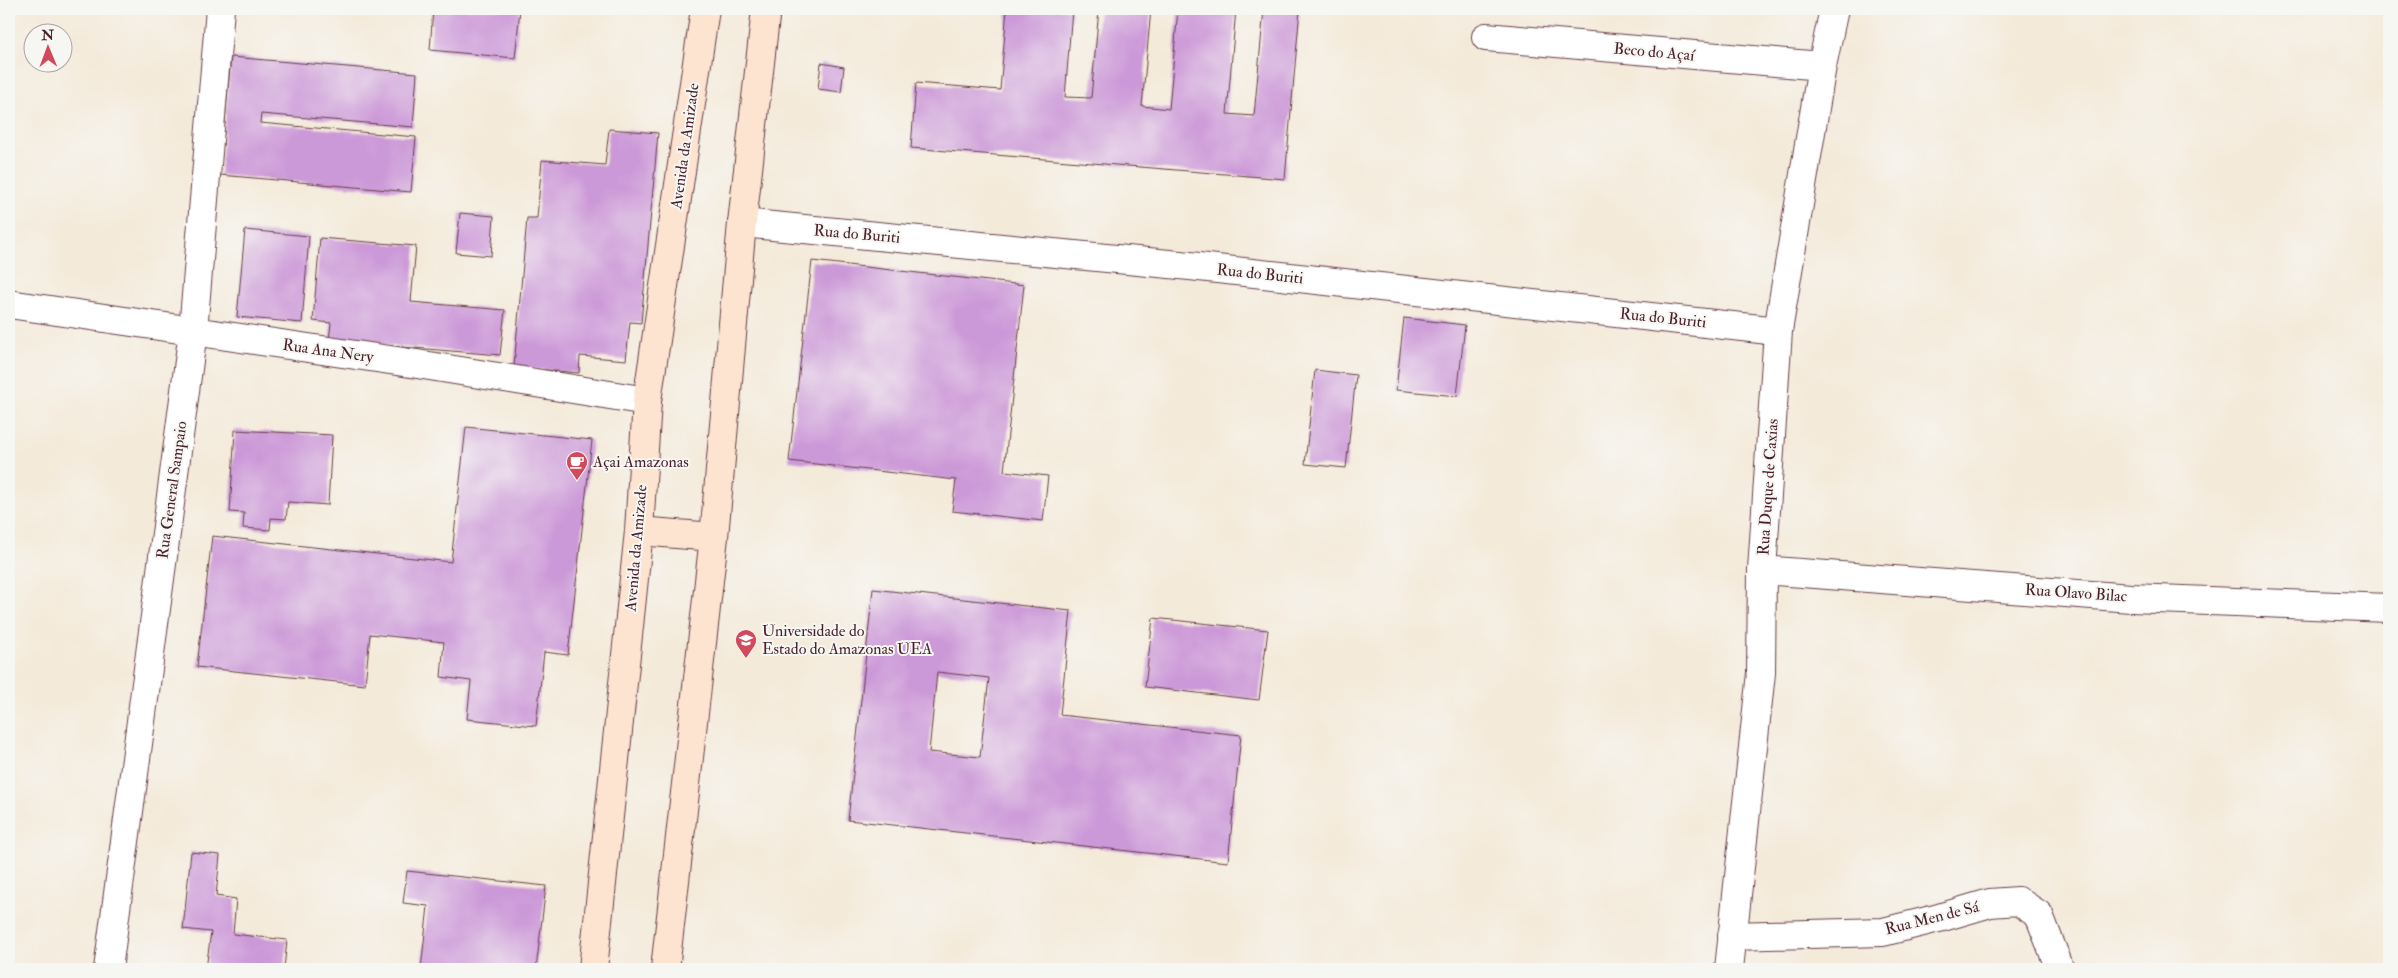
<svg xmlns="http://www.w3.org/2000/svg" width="2398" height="978" font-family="'IM FELL Double Pica',serif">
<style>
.building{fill:#cc99d8;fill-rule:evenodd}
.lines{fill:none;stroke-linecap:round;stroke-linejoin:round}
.street-casing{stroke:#643d45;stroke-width:30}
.secondary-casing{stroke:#643d45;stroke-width:30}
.street{stroke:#fff;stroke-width:28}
.secondary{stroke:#fde4d0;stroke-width:28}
.labels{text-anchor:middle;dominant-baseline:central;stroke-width:4;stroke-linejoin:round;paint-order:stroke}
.street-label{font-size:16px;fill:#4a1f2b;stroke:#f6f6f2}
.poi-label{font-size:16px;fill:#4a1f2b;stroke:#f6f6f2;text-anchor:start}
</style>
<rect width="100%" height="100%" fill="#f6f6f2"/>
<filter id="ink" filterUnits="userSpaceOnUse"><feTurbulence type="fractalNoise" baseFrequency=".02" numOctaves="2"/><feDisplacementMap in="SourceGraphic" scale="10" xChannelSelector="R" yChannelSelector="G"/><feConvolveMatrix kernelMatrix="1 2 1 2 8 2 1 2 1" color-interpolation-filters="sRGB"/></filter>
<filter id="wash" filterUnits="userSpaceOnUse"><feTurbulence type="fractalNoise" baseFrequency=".0096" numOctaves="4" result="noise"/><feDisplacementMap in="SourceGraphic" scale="20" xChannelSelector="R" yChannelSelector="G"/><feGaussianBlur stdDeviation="1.12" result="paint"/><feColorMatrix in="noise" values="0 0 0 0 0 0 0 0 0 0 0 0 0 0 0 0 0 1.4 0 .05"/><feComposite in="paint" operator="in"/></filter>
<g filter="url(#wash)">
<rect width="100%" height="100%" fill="#f4eada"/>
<g id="blocks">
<path class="building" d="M433,9H520L515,58L430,50Z
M1007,9H1072L1065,97L1091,98L1099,9H1151L1142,106L1169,109L1178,9H1236L1227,114L1254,116L1264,9H1300L1285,179L911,148L916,83L1000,90Z
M231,57L417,73L413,127L261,114L260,123L416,137L411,192L220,175Z
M821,63L844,67L841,92L818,89Z
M609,129L658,133L641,323L630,322L626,360L580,356L579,373L514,367L527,218H537L542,160L605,165Z
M460,213L494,216L491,256L456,253Z
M245,230L309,236L302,323L237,317Z
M320,238L416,246L411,302L505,310L500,355L329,341L331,323L313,321Z
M812,261L1024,285L1004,471L1048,476L1043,521L952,511L956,480L789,461Z
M1404,318L1465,325L1457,396L1396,390Z
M1315,370L1356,375L1346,468L1305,464Z
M466,427L592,440L568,655L544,652L536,726L467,719L471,681L441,677L444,642L370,634L365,685L197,667L212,536L451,562Z
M235,430L332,435L328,505L288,502L286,519L271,518L270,530L243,528L244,513L230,512Z
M873,589L1071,611L1060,715L1241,735L1228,862L848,820ZM937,672L989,678L980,757L929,752Z
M1153,618L1268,630L1259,700L1145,687Z
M191,852L220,855L216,896L236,899L233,934L287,940L284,969H206L211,932L183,929Z
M407,871L546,886L536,969H421L428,906L403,903Z"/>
</g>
</g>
<g filter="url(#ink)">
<use href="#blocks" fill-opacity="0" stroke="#643d45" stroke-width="1"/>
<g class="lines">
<g class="street-casing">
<path id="street" d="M1486,37L1822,66
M742,223L1190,266L1778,331
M9,304L417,364L647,401
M1762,570L2131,598L2389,608
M1732,936L1883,932L1939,918L1990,903L2018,901L2039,915L2060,969
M108,969L193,331L220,9
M1729,969L1761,673L1762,570L1778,331L1822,66L1834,9"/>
</g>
<g class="secondary-casing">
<path id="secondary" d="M639,531L714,537
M593,969L639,531L647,401L705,9
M665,969L714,537L742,223L766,9"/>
</g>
<use href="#street" class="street"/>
<use href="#secondary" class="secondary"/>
</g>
</g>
<defs>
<g id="cafe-pin" transform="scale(1.125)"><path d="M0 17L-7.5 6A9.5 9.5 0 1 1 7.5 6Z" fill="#d1495b" stroke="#f6f6f2"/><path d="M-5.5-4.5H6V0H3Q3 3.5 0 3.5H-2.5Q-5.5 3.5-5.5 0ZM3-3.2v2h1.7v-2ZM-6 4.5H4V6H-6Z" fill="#fff"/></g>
<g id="university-pin" transform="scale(1.125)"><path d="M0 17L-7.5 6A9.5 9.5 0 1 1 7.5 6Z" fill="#d1495b" stroke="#f6f6f2"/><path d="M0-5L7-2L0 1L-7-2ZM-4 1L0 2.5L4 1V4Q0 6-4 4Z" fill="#fff"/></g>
</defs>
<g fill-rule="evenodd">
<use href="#cafe-pin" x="577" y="462"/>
<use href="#university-pin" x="746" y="640"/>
</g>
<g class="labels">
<g class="street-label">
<text transform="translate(1654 52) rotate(5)">Beco do Açaí</text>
<text transform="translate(685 146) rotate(-82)">Avenida da Amizade</text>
<text transform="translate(857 234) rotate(5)">Rua do Buriti</text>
<text transform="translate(1260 274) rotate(6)">Rua do Buriti</text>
<text transform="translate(1663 318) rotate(6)">Rua do Buriti</text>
<text transform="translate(328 351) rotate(8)">Rua Ana Nery</text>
<text transform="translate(1768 487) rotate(-86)">Rua Duque de Caxias</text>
<text transform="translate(172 490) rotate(-82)">Rua General Sampaio</text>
<text transform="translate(636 548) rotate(-85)">Avenida da Amizade</text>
<text transform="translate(2076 593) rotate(4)">Rua Olavo Bilac</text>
<text transform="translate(1932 918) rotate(-14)">Rua Men de Sá</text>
</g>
<g class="poi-label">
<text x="593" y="462">Açai Amazonas</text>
<text x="762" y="631">Universidade do<tspan x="762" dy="18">Estado do Amazonas UEA</tspan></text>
</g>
</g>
<rect width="2398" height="978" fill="none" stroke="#f6f6f2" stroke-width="30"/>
<g transform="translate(48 48) rotate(359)"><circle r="24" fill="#f6f6f2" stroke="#b1a0a2"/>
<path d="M0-4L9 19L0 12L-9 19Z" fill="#d1495b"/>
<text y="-8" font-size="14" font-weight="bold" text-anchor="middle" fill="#4a1f2b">N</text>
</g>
</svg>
